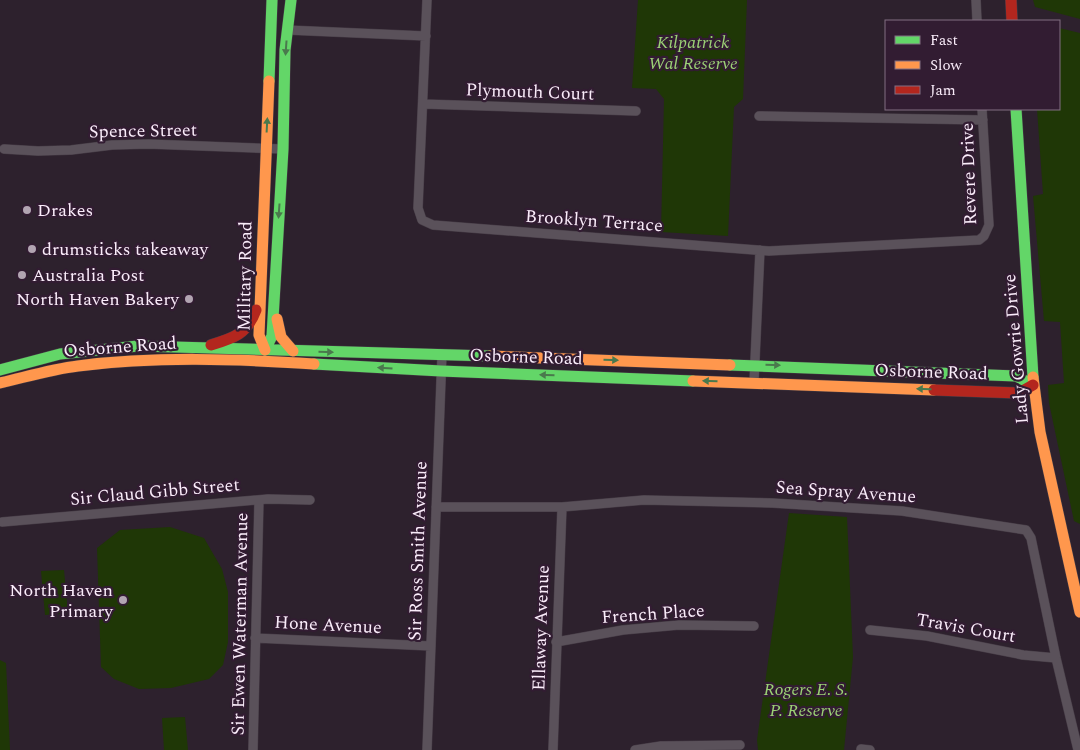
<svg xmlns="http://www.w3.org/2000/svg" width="1080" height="750" font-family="Spectral,serif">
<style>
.green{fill:#1f3706}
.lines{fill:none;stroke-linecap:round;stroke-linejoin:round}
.street-casing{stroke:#463c46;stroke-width:10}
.fast-casing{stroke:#463c46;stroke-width:12}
.slow-casing{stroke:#463c46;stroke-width:12}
.jam-casing{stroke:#463c46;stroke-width:12}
.street{stroke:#5a515a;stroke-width:9}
.fast{stroke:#63d668;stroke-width:11}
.slow{stroke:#ff974d;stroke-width:11}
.jam{stroke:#b3261e;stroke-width:11}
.oneway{fill:#4a794d}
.poi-dot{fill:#b2a5b2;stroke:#321c32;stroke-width:2}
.labels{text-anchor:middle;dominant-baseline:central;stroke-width:4.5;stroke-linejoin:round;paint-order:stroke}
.park-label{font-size:18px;font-style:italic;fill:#9bd175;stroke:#321c32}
.street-label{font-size:18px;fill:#faecfa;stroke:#321c32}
.poi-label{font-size:18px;fill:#faecfa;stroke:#321c32;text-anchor:start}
</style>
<rect width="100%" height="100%" fill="#2d212d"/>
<path class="green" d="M638,0H747L743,99L734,107L728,236L661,232L664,99L656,89L632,88Z
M1033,0H1080V19L1035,7Z
M1059,28L1080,33V524L1074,521L1049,403L1048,385L1064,383L1060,322L1044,321L1033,196L1043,194L1037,109H1059Z
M789,513L847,517L853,657L844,750H758L757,740Z
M170,527L204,538L222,569L228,592V642L223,665L209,679L171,688L139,689L114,679L101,667L97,548L120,530Z
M64,570L68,613L45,615L41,571Z
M0,660L6,663L10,750H0Z
M185,717L188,750H164L162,718Z"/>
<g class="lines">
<g class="street-casing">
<path id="street" d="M427,0L418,208L422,220L433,225L769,251L979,240L984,236L989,225L982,109
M976,0L977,21
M287,30L426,36
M423,104L636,111
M759,116L983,120
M4,149L38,151L71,150L112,145L148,144L283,149
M754,382L760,250
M436,507H562L644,500L772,503L902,511L1026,530L1031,538L1056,658L1078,750
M2,522L268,499L310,500
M870,630L927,636L1023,655L1056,658
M255,638L431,646
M556,642L623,630L679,625L754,626
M861,749L870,750
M253,750L259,500
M427,750L442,354
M553,750L562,507
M635,750L661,746L740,745"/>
</g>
<g class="fast-casing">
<path id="fast" d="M269,81L272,0
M1016,109L1033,377
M265,350L272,336L283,149L285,50L291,0
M314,364L441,371L693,381
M730,365L1016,376L1033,385
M0,370L60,354L138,346L490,356"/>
</g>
<g class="slow-casing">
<path id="slow" d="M277,319L281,337L293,351
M265,350L259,335L269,81
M490,356L730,365
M1033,377L1040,432L1080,612
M693,381L934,390
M0,383C26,377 52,369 78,366C155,356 237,359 314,364"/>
</g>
<g class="jam-casing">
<path id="jam" d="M1011,0L1012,21
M211,345C234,338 247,334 256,310
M934,390L1019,393L1033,385"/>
</g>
<use href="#street" class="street"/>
<use href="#fast" class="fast"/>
<use href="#slow" class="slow"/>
<use href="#jam" class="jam"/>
</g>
<defs><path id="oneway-solid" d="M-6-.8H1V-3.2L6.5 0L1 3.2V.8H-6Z" transform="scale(1.25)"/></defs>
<g class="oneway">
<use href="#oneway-solid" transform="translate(286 48) rotate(94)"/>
<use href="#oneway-solid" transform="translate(267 125) rotate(-87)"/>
<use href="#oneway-solid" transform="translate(279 211) rotate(94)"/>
<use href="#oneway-solid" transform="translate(326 352) rotate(1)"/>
<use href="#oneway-solid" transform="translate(611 360) rotate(2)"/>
<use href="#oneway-solid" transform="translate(773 365) rotate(2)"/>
<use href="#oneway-solid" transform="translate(385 368) rotate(-177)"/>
<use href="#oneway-solid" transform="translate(547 375) rotate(-178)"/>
<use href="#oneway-solid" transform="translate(710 381) rotate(-178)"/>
<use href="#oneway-solid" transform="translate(924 389) rotate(-178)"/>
</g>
<g class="poi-dot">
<circle cx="27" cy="210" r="5"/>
<circle cx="32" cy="249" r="5"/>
<circle cx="22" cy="275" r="5"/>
<circle cx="189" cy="299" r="5"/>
<circle cx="123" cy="600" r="5"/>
</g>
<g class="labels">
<g class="park-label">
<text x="693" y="42">Kilpatrick<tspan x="693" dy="21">Wal Reserve</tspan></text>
<text x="806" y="689">Rogers E. S.<tspan x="806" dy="21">P. Reserve</tspan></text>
</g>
<g class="street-label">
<text transform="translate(530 92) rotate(2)">Plymouth Court</text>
<text transform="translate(143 131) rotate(-1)">Spence Street</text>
<text transform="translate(969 174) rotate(-92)">Revere Drive</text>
<text transform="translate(594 221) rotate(4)">Brooklyn Terrace</text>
<text transform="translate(245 276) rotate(-89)">Military Road</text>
<text transform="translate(120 347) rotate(-4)">Osborne Road</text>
<text transform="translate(1016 349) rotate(-95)">Lady Gowrie Drive</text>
<text transform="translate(526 357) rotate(2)">Osborne Road</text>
<text transform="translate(931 372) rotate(2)">Osborne Road</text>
<text transform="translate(155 492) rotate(-5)">Sir Claud Gibb Street</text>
<text transform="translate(846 492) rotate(4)">Sea Spray Avenue</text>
<text transform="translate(418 551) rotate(-88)">Sir Ross Smith Avenue</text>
<text transform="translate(653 614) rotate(-4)">French Place</text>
<text transform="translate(240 624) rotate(-89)">Sir Ewen Waterman Avenue</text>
<text transform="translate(328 625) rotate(3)">Hone Avenue</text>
<text transform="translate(541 628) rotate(-88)">Ellaway Avenue</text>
<text transform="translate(966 628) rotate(10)">Travis Court</text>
</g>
<g class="poi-label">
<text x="37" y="210">Drakes</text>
<text x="42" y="249">drumsticks takeaway</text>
<text x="32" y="275">Australia Post</text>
<text x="179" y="299" text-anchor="end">North Haven Bakery</text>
<text x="113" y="590" text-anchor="end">North Haven<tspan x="113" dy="21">Primary</tspan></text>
</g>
</g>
<rect x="885" y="20" width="175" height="90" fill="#321c32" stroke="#826f82"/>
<rect x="895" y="36" width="25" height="8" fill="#63d668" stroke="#826f82"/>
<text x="930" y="45" font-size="15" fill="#faecfa">Fast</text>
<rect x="895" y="61" width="25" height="8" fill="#ff974d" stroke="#826f82"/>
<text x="930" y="70" font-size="15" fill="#faecfa">Slow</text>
<rect x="895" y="86" width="25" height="8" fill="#b3261e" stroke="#826f82"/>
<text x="930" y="95" font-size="15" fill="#faecfa">Jam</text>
</svg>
